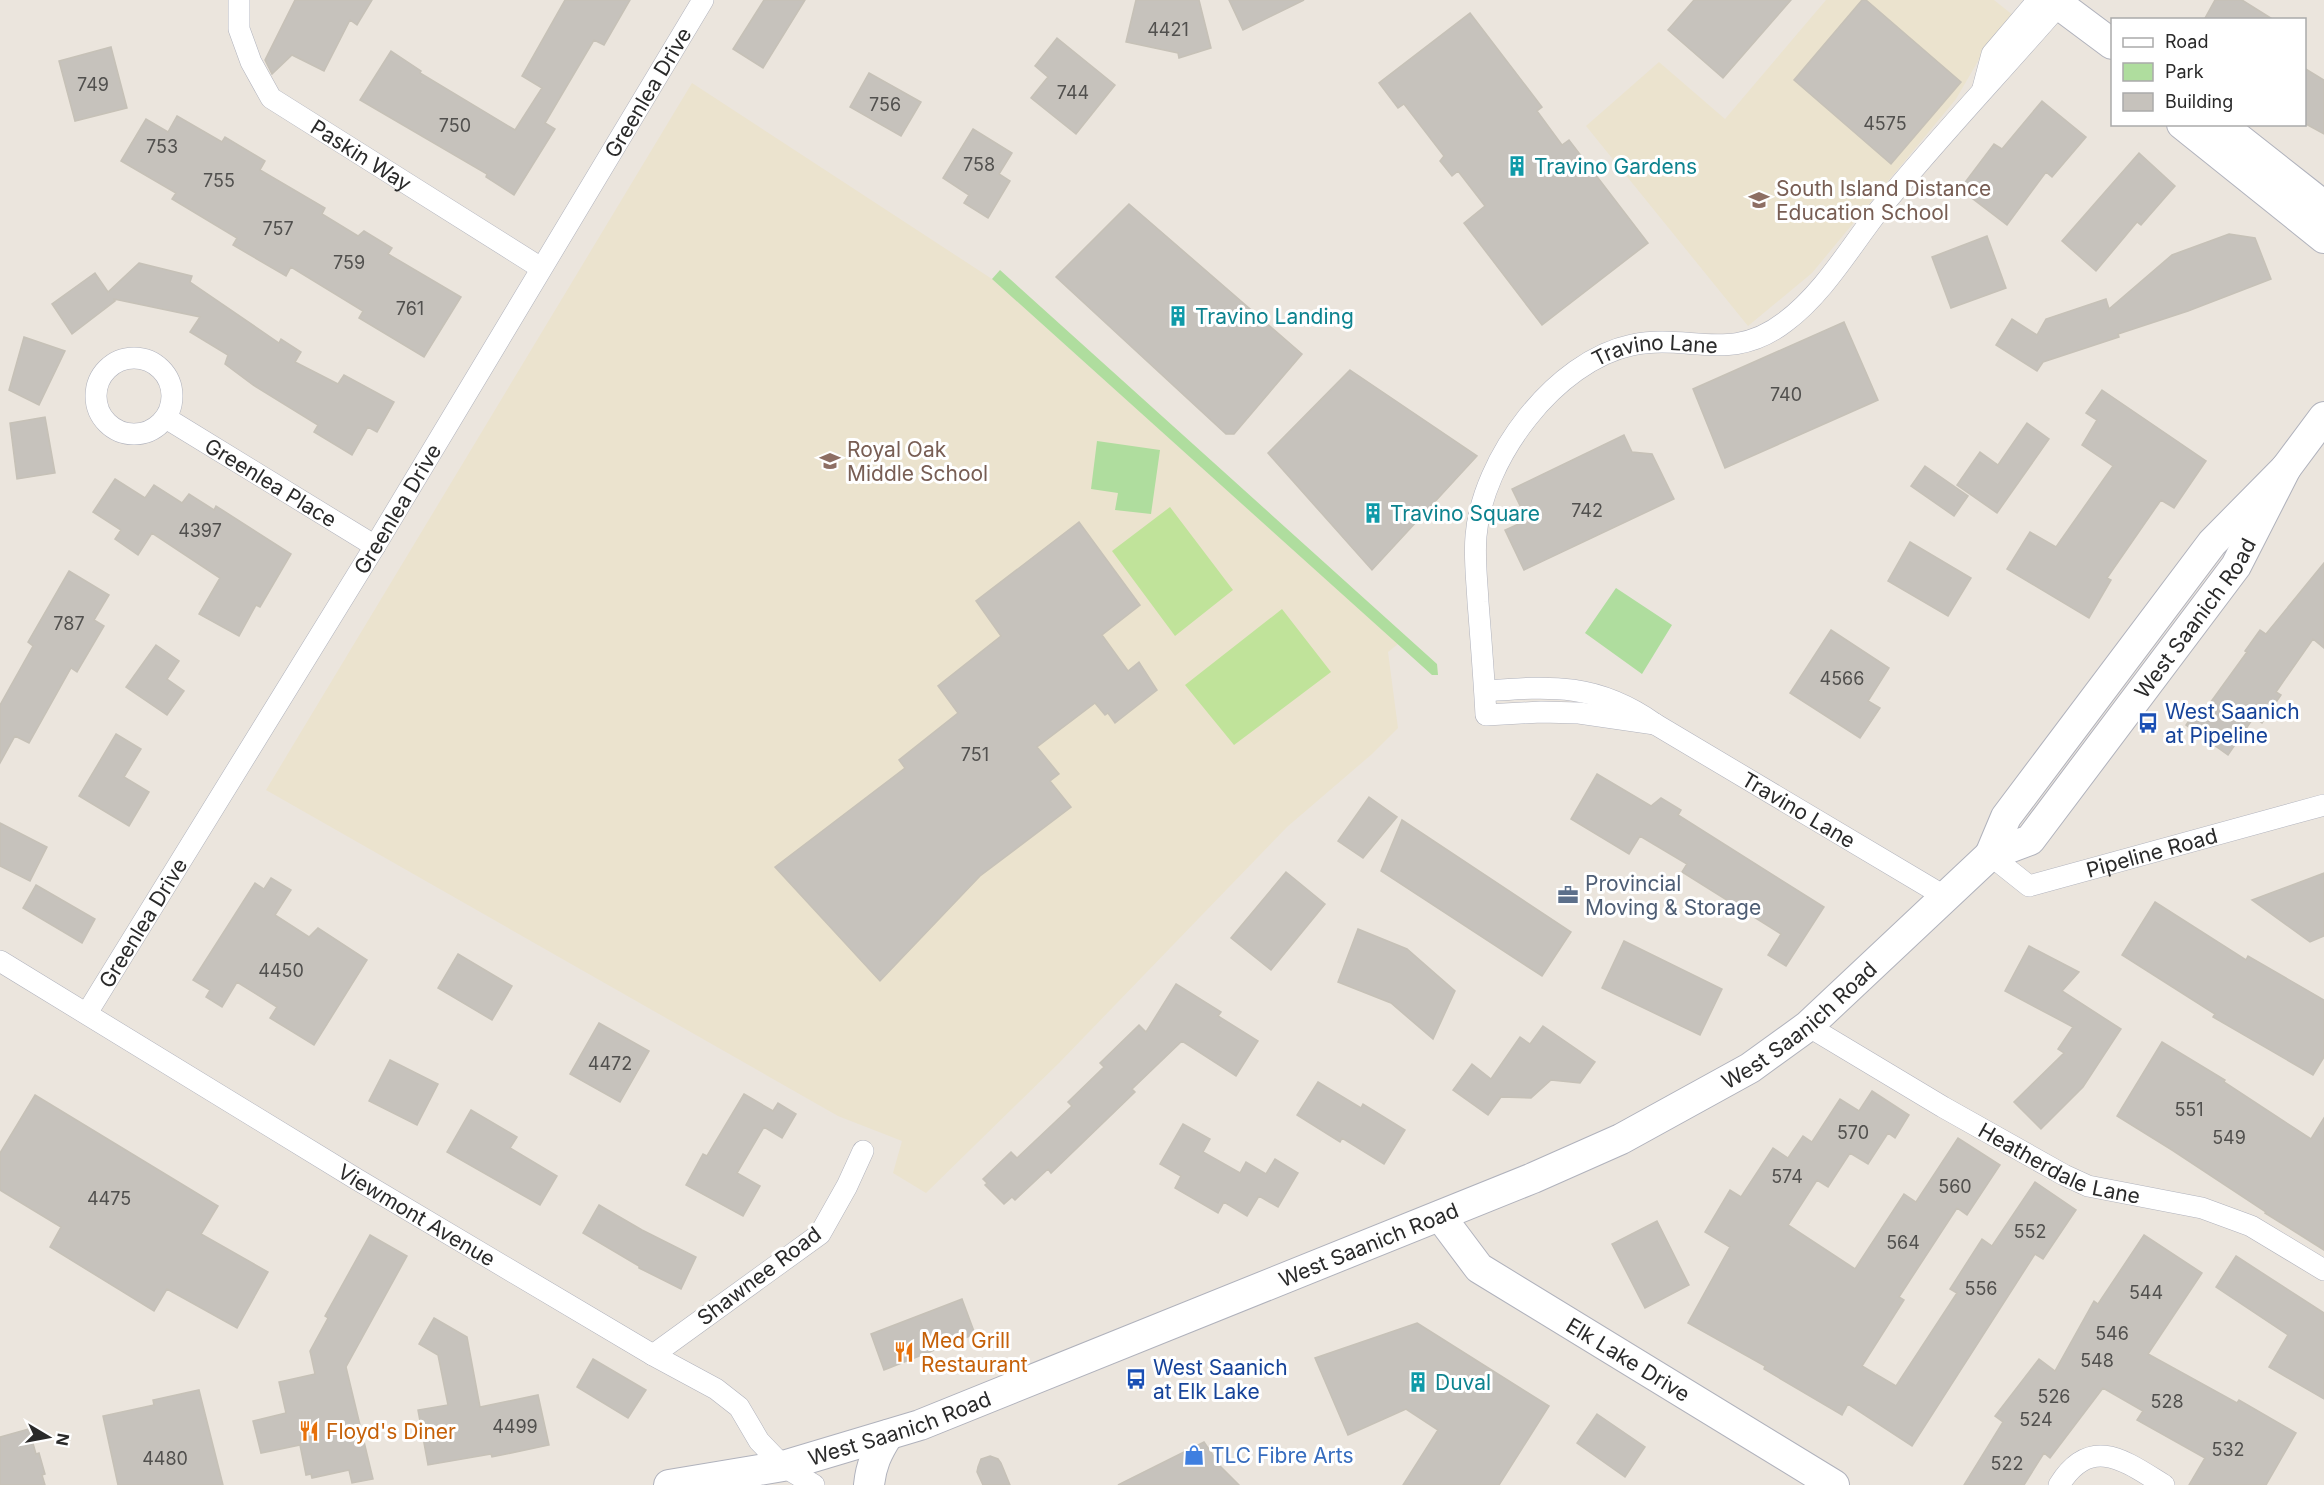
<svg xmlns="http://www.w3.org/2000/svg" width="2324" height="1485" font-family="Inter,sans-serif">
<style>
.education{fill:#ebe3ce}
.green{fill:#afdd9e}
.pitch{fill:#c0e39a}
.building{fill:#c6c2bc;stroke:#c6c1b7;stroke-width:1.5}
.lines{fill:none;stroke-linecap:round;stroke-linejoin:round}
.street-casing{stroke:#b0b2bc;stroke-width:22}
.secondary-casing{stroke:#b0b2bc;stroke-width:32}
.street{stroke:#fff;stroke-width:21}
.secondary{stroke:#fff;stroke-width:30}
.labels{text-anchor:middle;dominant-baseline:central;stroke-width:6;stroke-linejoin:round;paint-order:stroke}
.number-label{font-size:18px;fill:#51504e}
.street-label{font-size:21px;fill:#2a2a2a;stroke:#fff}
.culture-label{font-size:21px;fill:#0d838f;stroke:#fff;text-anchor:start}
.education-label{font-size:21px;fill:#785e54;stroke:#fff;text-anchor:start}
.transit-label{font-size:21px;fill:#164399;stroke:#fff;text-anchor:start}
.service-label{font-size:21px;fill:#4e5e75;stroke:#fff;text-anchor:start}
.food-label{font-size:21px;fill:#c56008;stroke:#fff;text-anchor:start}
.shop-label{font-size:21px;fill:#366cbe;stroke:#fff;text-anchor:start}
</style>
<rect width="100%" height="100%" fill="#ebe5dd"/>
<path class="education" d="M1826,0H1994L2014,16L1981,56L1956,99L1812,273L1748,326L1586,126L1659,62L1725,119Z
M692,83L992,279L1398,644L1388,652L1398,728L1372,754L1287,827L1059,1063L926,1193L893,1173L902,1141L838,1116L266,790Z"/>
<path class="green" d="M1000,270L1437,664L1438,675H1432L992,279Z
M1097,441L1160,450L1151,514L1115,510L1118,493L1091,489Z
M1616,588L1672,625L1642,674L1585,633Z"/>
<path class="pitch" d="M1170,507L1233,590L1175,636L1112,551Z
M1282,609L1331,672L1234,745L1185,685Z"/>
<path class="building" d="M295,0H372L357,25L350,20L324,71L292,55L272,74L265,60Z
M565,0H630L604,45L594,40L545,123L555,129L514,195L486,177L487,174L360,100L391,51L421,71L420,73L515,130L542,88L522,76Z
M764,0H805L763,68L733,49Z
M1136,0H1199L1211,48L1179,58L1178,53L1126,42Z
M1229,0H1304L1243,30Z
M1694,0H1791L1723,78L1668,30Z
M1862,0H1866L1961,82L1891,164L1794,80Z
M2215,0H2242L2274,20H2204Z
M1470,13L1542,107L1537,111L1562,145L1569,140L1648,243L1542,325L1464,223L1485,206L1458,171L1452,176L1440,161L1444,156L1404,104L1398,108L1379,83Z
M1057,38L1115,85L1076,134L1031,98L1048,77L1035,66Z
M111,47L127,108L75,121L59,61Z
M2304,68L2324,80V134L2304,123Z
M869,73L921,102L901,136L850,107Z
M2042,101L2086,137L2052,177L2046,172L2007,225L1960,189L1994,144L2002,149Z
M177,116L222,142L225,137L265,161L260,170L325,208L322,214L358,236L364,231L392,248L388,254L461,297L424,357L359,318L363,311L291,267L286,276L233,245L237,238L172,199L176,193L121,161L146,119L168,132Z
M973,129L1012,153L999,174L1010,181L988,218L964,203L969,195L943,178Z
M2139,153L2175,186L2141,225L2137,222L2096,271L2062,241Z
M1129,204L1302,354L1234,434H1226L1056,277Z
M2229,234L2255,238L2271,279L2188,311L2118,334L2119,337L2043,362L2037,371L1996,345L2012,319L2037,335L2046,319L2106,299L2109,309L2172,255Z
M1987,236L2006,288L1951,308L1932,257Z
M139,263L192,276L190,282L279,343L281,339L301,352L295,362L338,384L344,375L394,402L377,432L368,427L352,455L314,432L318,425L253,385L225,364L228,355L190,332L200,317L114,299L115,301L72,334L52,304L95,273L108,292Z
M1844,322L1878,400L1725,468L1693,389Z
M24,337L65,351L39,405L9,390Z
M1350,370L1477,456L1372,570L1268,453Z
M2102,390L2206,461L2174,508L2161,500L2107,578L2111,580L2089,618L2007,569L2030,532L2056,547L2113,466L2082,445L2097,420L2086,413Z
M45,417L55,473L17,479L10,423Z
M2027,423L2049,439L1997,513L1957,485L1980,452L1998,465Z
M1624,435L1632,452L1652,454L1674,499L1524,570L1505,530L1527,520L1512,489Z
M1925,466L1968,496L1954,516L1911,486Z
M115,479L145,498L154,485L182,503L189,494L214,510L216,506L291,554L260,607L256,605L239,636L199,614L220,578L152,533L138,555L115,539L121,530L93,512Z
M1079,522L1140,605L1102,635L1128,671L1139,662L1157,690L1115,723L1108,713L1105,715L1095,703L1037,747L1059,774L1050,781L1071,807L980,876L880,981L775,867L905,768L899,760L958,713L938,686L1001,636L976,601Z
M1910,542L1971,578L1948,616L1888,581Z
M2324,563V648L2313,639L2276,692L2281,695L2262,723L2254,717L2228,755L2186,725L2199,706L2205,710L2247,652L2245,651L2260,630L2266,634Z
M69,571L109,595L94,620L104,626L77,672L71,668L29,743L15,736L0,763V705L33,646L28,642Z
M1831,630L1889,668L1868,701L1880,708L1860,738L1790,693Z
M156,645L179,661L167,679L184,691L167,715L126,687Z
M116,734L141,749L124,777L149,792L129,826L79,796Z
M1597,774L1651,806L1661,798L1681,810L1678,815L1824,907L1786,966L1768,955L1781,934L1682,872L1687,864L1640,836L1629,854L1571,819Z
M1369,797L1397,817L1363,858L1338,841Z
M1402,820L1571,932L1542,976L1381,871Z
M0,823L47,847L30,881L0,866Z
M1286,872L1325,904L1271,970L1231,938Z
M2324,873V936L2310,942L2252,900Z
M271,878L291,890L275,915L309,937L318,928L367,960L314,1045L270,1018L277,1007L237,982L222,1007L206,997L210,990L193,980L255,883L264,889Z
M36,885L95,919L82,943L23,908Z
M2155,902L2246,960L2248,956L2324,1000V1057L2313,1075L2213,1017L2215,1014L2122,955Z
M1358,929L1407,949L1455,991L1433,1039L1391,1003L1338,982Z
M1624,941L1722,989L1700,1035L1602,988Z
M2029,946L2079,972L2062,991L2121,1029L2083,1087L2041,1129L2014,1102L2064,1053L2058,1049L2073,1027L2005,991Z
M458,954L512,986L492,1020L438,988Z
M1176,984L1221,1012L1218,1016L1258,1041L1236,1076L1182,1041L1132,1089L1135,1092L1051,1173L1048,1169L1015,1200L1012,1197L1004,1204L985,1185L987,1183L983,1179L1011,1152L1017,1158L1072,1106L1068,1102L1104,1067L1100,1063L1139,1025L1146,1032Z
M599,1023L649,1051L620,1102L570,1074Z
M1543,1026L1595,1062L1580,1083L1551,1080L1531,1098L1501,1097L1488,1115L1453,1090L1472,1064L1491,1079L1520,1037L1530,1044Z
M2162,1042L2225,1080L2224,1082L2311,1139L2324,1118V1250L2265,1213L2266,1212L2172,1150L2117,1116Z
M390,1060L438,1084L417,1125L369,1101Z
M1318,1082L1361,1108L1363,1104L1405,1130L1384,1164L1342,1138L1340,1142L1297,1115Z
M1872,1091L1909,1115L1895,1138L1888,1133L1868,1164L1850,1153L1828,1187L1817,1180L1788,1225L1855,1269L1904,1194L1916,1202L1958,1138L2000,1165L1967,1215L1957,1208L1899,1297L1904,1300L1862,1366L1896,1386L1957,1293L1950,1289L1982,1239L1992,1246L2035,1182L2076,1210L2043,1259L2035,1254L1912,1446L1848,1404L1842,1415L1764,1369L1765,1366L1688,1323L1730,1247L1705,1232L1730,1190L1741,1197L1773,1148L1788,1158L1803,1136L1812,1142L1840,1099L1859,1111Z
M744,1094L773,1111L778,1103L796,1114L782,1138L764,1127L737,1173L760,1186L743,1216L686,1185L703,1154L707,1156Z
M35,1095L218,1206L201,1234L268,1272L237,1328L167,1289L154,1311L50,1247L61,1227L0,1190V1153Z
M471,1110L517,1137L510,1148L557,1176L540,1205L447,1152Z
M1183,1124L1210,1139L1203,1152L1240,1173L1246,1162L1266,1174L1275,1159L1298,1173L1278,1207L1259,1196L1247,1216L1224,1202L1218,1213L1175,1188L1181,1176L1160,1164Z
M599,1205L642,1230L696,1257L681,1289L639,1268V1266L583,1233Z
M1657,1221L1689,1285L1645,1308L1612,1244Z
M370,1235L407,1256L346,1367L373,1479L352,1483L349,1470L312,1478L311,1474L306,1475L300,1445L261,1453L253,1421L286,1413L279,1382L315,1374L310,1351L328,1318L325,1316Z
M2144,1235L2202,1273L2148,1354L2237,1403L2239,1400L2296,1433L2266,1485H2189L2205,1458L2137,1420L2143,1411L2103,1388L2050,1458L2044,1453L2024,1485H1964L2003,1422L1995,1416L2039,1359L2055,1371L2094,1301L2098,1304Z
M2236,1256L2324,1313V1399L2269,1367L2288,1335L2216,1287Z
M962,1299L975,1334L884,1370L871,1334Z
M434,1318L467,1337L480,1407L538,1395L549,1445L492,1457L491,1454L428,1465L418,1410L448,1405L438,1355L419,1344Z
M1417,1323L1549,1406L1499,1485H1403L1438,1430L1406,1409L1348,1435L1315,1358Z
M593,1359L646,1390L628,1418L577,1387Z
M199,1390L223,1485H118L103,1416L154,1405L153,1400Z
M1597,1414L1645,1447L1625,1477L1577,1443Z
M29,1429L36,1454L39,1453L45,1474L42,1475L45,1485H0V1437Z
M1204,1442L1221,1467L1239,1485H1118Z
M990,1456L998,1459L1001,1463L1010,1485H983L977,1472L978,1467L981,1459Z"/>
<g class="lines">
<g class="street-casing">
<g id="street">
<path id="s1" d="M239,0V29L251,62L271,98L541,268"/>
<path d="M1983,88L1992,54L2038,0"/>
<circle cx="134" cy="396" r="38"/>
<path id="s2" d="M166,418L375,546"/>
<path id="s3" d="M1485,691C1552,686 1597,683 1655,724L1944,896"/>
<path id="s4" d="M1655,724L1579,713L1541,712L1486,715C1484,677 1481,640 1478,602C1477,581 1474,558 1476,536C1482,459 1555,361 1632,345C1688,333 1731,364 1785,322C1824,293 1850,247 1880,209C1937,139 2000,73 2059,5"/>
<path id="s5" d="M1990,855L2029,886L2324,805"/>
<path id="s6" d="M0,961L358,1180L653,1355L716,1389L739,1407L759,1441L783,1466L814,1485"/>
<path id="s7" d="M87,1013L375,546L703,0"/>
<path id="s8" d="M1808,1026L1943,1107L2064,1175L2088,1186L2202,1208L2251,1226L2324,1270"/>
<path d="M653,1355L820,1234L847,1186L863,1151"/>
<path d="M2059,1485C2091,1434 2125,1461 2164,1485"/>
</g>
</g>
<g class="secondary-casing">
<g id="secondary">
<path d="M2053,0L2112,44"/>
<path d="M2182,124L2324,238"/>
<path d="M2220,124L2324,206"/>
<path d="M1990,855L2006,817L2212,543L2286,468L2324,417"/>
<path id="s9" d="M1440,1216L1479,1268L1834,1485"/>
<path id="s10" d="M669,1485L783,1466L920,1425L1533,1178L1621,1139L1750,1068L1808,1026L1990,855L2030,840L2236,566L2286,468"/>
<path d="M869,1485C871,1465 877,1452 888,1435"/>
</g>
</g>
<use href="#street" class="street"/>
<use href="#secondary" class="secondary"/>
</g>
<defs>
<g id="building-bare" transform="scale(1.62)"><path d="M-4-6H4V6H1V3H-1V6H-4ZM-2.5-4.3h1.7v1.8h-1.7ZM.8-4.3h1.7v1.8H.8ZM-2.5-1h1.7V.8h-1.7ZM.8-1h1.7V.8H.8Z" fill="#0f9aa8" stroke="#fff" stroke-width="2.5" paint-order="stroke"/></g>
<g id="school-bare" transform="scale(1.62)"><path d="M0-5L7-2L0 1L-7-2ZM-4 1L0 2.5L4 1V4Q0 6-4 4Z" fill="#8d6e63" stroke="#fff" stroke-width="2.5" paint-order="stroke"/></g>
<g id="bus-bare" transform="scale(1.62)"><path d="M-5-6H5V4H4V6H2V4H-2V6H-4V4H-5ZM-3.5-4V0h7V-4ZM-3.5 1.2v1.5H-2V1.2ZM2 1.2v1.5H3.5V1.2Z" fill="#1a4fb4" stroke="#fff" stroke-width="2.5" paint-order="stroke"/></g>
<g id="office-bare" transform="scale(1.62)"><path d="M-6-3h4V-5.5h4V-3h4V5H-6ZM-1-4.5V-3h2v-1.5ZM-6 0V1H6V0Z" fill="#5c6f8a" stroke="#fff" stroke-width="2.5" paint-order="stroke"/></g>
<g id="restaurant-bare" transform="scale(1.62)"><path d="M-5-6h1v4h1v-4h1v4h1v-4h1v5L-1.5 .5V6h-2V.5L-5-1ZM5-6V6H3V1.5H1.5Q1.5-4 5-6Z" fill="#e8710a" stroke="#fff" stroke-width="2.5" paint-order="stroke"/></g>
<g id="shop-bare" transform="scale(1.62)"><path d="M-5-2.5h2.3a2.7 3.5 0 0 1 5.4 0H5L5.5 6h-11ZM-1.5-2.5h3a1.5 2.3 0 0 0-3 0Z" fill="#3f7fe0" stroke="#fff" stroke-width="2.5" paint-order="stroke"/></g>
</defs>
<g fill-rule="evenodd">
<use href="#building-bare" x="1517" y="166"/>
<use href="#school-bare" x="1759" y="200"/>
<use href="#building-bare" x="1178" y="316"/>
<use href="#school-bare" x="830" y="461"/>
<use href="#building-bare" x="1373" y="513"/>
<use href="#bus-bare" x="2148" y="723"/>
<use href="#office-bare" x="1568" y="895"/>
<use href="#restaurant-bare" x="904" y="1352"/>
<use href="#bus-bare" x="1136" y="1379"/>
<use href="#building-bare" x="1418" y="1382"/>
<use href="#restaurant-bare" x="309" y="1431"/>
<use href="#shop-bare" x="1194" y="1455"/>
</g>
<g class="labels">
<g class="number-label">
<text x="1168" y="29">4421</text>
<text x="93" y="84">749</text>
<text x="1073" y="92">744</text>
<text x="885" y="104">756</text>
<text x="1885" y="123">4575</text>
<text x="455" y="125">750</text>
<text x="162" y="146">753</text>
<text x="979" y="164">758</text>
<text x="219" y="180">755</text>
<text x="278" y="228">757</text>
<text x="349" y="262">759</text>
<text x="410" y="308">761</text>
<text x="1786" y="394">740</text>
<text x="1587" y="510">742</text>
<text x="200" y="530">4397</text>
<text x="69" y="623">787</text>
<text x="1842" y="678">4566</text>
<text x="975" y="754">751</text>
<text x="281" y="970">4450</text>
<text x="610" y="1063">4472</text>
<text x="2189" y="1109">551</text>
<text x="1853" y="1132">570</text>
<text x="2229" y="1137">549</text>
<text x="1787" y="1176">574</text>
<text x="1955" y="1186">560</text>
<text x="109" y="1198">4475</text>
<text x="2030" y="1231">552</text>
<text x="1903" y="1242">564</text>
<text x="1981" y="1288">556</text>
<text x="2146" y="1292">544</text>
<text x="2112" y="1333">546</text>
<text x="2097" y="1360">548</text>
<text x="2054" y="1396">526</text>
<text x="2167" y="1401">528</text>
<text x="2036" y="1419">524</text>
<text x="515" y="1426">4499</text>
<text x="2228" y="1449">532</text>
<text x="165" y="1458">4480</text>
<text x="2007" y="1463">522</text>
</g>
<g class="street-label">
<text stroke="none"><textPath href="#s7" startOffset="1078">Greenlea Drive</textPath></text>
<text stroke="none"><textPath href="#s1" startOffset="212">Paskin Way</textPath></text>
<text stroke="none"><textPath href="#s4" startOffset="632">Travino Lane</textPath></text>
<text stroke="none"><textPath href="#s2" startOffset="123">Greenlea Place</textPath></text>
<text stroke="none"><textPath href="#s7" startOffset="592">Greenlea Drive</textPath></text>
<text stroke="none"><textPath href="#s10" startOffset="1804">West Saanich Road</textPath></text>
<text stroke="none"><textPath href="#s3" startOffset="345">Travino Lane</textPath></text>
<text stroke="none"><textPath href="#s5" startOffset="177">Pipeline Road</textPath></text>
<text stroke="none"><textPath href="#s7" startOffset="106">Greenlea Drive</textPath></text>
<text stroke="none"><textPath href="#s10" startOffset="1228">West Saanich Road</textPath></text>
<text stroke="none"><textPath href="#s8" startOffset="288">Heatherdale Lane</textPath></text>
<text stroke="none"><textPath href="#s6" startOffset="488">Viewmont Avenue</textPath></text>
<text stroke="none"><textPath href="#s10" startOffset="742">West Saanich Road</textPath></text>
<text transform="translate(759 1276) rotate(-37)">Shawnee Road</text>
<text stroke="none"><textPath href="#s9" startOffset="240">Elk Lake Drive</textPath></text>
<text stroke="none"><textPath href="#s10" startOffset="238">West Saanich Road</textPath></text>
</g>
<g class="culture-label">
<text x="1534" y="166">Travino Gardens</text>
<text x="1195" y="316">Travino Landing</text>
<text x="1390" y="513">Travino Square</text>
<text x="1435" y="1382">Duval</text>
</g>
<g class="education-label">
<text x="1776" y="188">South Island Distance<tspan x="1776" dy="24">Education School</tspan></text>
<text x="847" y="449">Royal Oak<tspan x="847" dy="24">Middle School</tspan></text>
</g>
<g class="transit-label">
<text x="2165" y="711">West Saanich<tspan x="2165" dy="24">at Pipeline</tspan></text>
<text x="1153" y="1367">West Saanich<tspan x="1153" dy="24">at Elk Lake</tspan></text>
</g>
<g class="service-label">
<text x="1585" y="883">Provincial<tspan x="1585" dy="24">Moving &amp; Storage</tspan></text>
</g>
<g class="food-label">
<text x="921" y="1340">Med Grill<tspan x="921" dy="24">Restaurant</tspan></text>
<text x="326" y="1431">Floyd's Diner</text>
</g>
<g class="shop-label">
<text x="1211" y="1455">TLC Fibre Arts</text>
</g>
</g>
<rect x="2111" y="18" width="195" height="108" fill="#ffffff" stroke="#aaaaaa" stroke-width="1.5"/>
<rect x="2123" y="38" width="30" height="9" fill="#ffffff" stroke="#aaaaaa" stroke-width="1.5"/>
<text x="2165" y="48" font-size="18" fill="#2a2a2a">Road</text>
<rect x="2123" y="63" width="30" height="18" fill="#afdd9e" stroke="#aaaaaa" stroke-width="1.5"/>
<text x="2165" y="78" font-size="18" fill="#2a2a2a">Park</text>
<rect x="2123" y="93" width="30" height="18" fill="#c6c2bc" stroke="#aaaaaa" stroke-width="1.5"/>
<text x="2165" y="108" font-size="18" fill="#2a2a2a">Building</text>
<g transform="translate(48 1437) rotate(100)" stroke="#ffffff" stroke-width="4.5" paint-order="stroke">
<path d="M0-4.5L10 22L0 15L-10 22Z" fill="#2a2a2a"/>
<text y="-9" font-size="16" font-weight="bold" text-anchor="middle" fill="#2a2a2a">N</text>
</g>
</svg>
